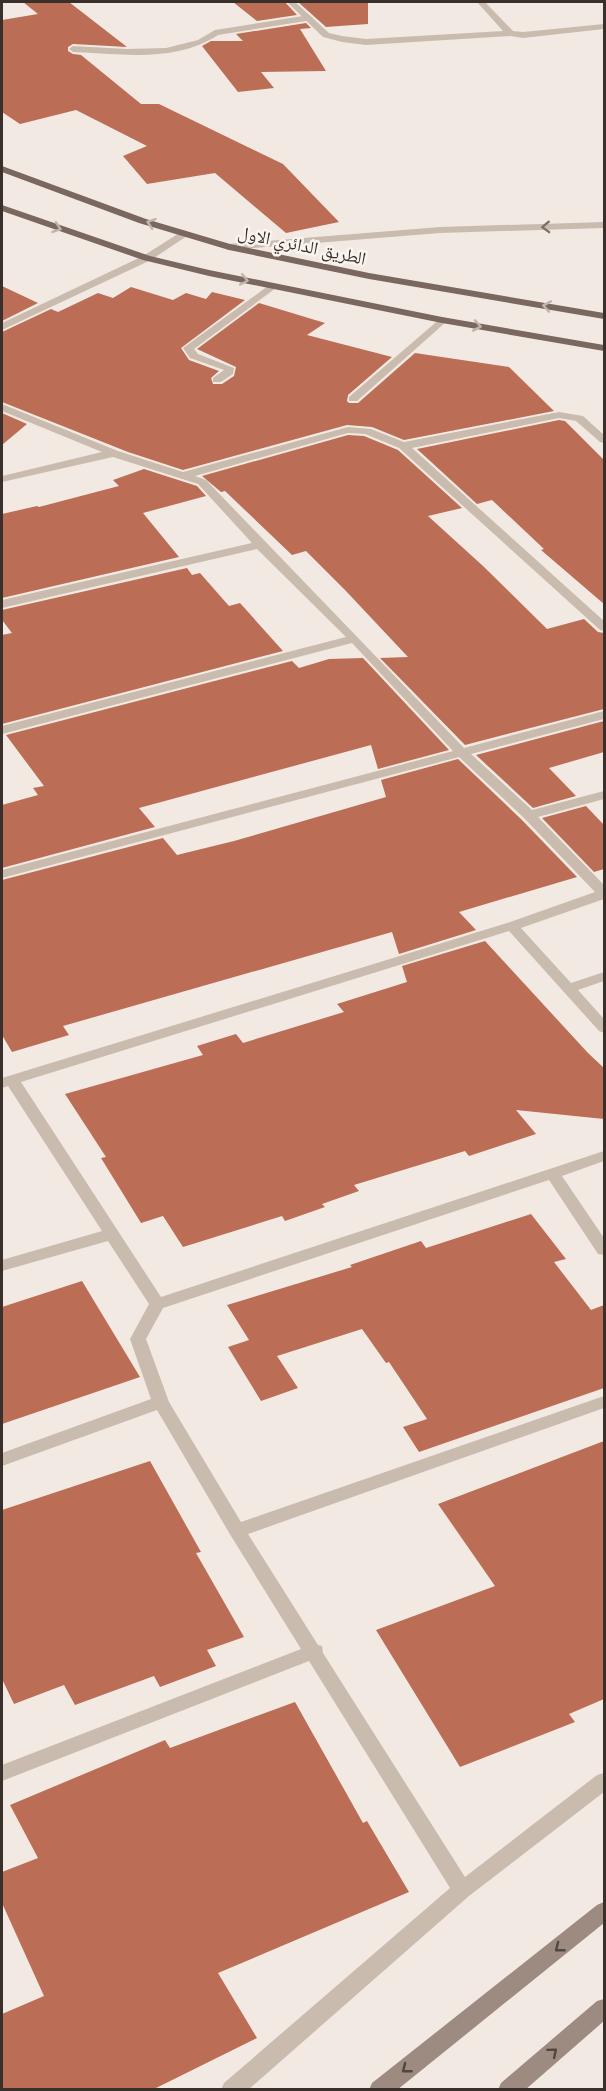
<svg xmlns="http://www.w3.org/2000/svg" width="606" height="2091" font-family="Roboto,'Noto Naskh Arabic',sans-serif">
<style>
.building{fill:#bc6d56}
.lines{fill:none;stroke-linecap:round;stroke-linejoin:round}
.lane{fill:#cabbaf;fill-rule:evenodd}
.street{fill:#cabbaf;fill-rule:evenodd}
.secondary{fill:#9d8a80;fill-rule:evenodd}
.primary{fill:#7a675f;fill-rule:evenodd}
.oneway{stroke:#c0b5ae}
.oneway2{stroke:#7a6f67}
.oneway3{stroke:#524641}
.labels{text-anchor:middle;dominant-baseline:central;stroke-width:5;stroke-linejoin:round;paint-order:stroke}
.far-street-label{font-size:18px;fill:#39302c;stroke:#faf4ef}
</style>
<rect width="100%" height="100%" fill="#f2eae2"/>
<path class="building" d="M23,2H69L127,47L73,44L68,47V51L73,54L81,55L141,104H159L283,164L339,222L286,233L215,173L147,184L123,156L147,146L76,110L20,124L2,112V20L38,14Z
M233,2H285L297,15L257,21Z
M298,2H368V24L326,27Z
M306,23L311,28L300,29L326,71L261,72L274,88L238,92L202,46L211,41H243L236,34Z
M2,286L38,303L2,321Z
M131,287L173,300L186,293L206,299L212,292L245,300L181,348L189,360L219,371L211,378L213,384H222L234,376L236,367L197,349L259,303L325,323L307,335L392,357L348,395L347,401L349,403H358L415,353L509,367L554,411L404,440L372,427L347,425L183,470L128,452L2,402V332L51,309L58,312L98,293L113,298Z
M2,413L27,424L2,445Z
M559,420L565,421L604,460V604L541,550L544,549L492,500L477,504L417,449Z
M348,435L364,436L398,450L462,508L428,516L483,566L547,629L584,619L598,632L604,633V709L465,745L380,658L408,657L345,590L306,551L292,555L225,491L221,492L202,476Z
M144,469L197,486L206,496L143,513L179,557L2,598V514L37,506L39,507L119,486L113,480Z
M187,568L192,575L200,573L229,606L240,603L283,651L2,724V635L12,633L2,620V610Z
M363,658L449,750L378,769L371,745L139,808L155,827L2,868V805L38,795L33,788L44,786L6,735L292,661L299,668L329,659Z
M604,721V752L549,768L576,796L533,808L476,755Z
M458,759L522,820L577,877L459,912L476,930L399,954L392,932L63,1026L69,1035L12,1052L2,1035V880L163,838L177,855L234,841L386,797L381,780Z
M586,806L604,825V869L594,872L542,818Z
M485,941L588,1053L604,1068V1119L516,1110L536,1134L469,1156L465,1151L354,1185L359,1191L322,1204L325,1207L285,1221L282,1216L183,1247L163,1216L141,1223L101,1158L106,1157L65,1094L203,1055L197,1046L236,1034L243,1043L344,1012L337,1004L407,982L402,966Z
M531,1214L566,1259L554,1262L591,1310L604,1305V1388L419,1452L403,1427L427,1419L389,1362L386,1363L362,1329L277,1356L298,1388L261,1401L228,1347L249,1340L227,1305L352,1267L350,1265L421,1241L426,1248Z
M82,1281L140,1377L2,1424V1307Z
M604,1441V1699L569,1714L575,1722L460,1767L376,1630L495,1586L438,1504Z
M150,1461L201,1552L196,1553L244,1637L207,1650L216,1666L160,1687L154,1676L75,1705L64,1685L14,1704L2,1679V1510Z
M295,1702L363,1823L367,1821L409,1892L218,1973L257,2038L152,2090H2V2014L44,1996L2,1903V1872L38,1858L10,1805L165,1740L170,1748Z"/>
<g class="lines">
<path class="lane" d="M309,15L313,18L312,20L218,35C175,63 122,54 73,52L69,49L73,46L127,49L166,48L198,40L215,30Z
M272,283L276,284V288L194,349L198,354L234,368L233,374L221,382H213V378L224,370L190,358L183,348Z
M442,317L446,318V322L357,401H349V397Z"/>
<path class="street" d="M287,2H295L329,33L342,36L366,39L503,31L477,2H485L513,31L523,32L604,24V29L523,38L510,36L366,45L342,42L323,37Z
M604,222V228L440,233L228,250L223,247L228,244L440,227Z
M181,232L190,234L151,260L2,330V323L143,256Z
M2,404L118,451L183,472L348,427L371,429L404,442L559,412L583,416L604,435V443L600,442L576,421L559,418L412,448L604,621V631L600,630L399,448L365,434L348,433L195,476L206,480L464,748L604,711V719L471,754L532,810L604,791V799L538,817L604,885V899L521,928L571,983L604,972V981L578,990L604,1019V1033L599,1031L509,931L21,1082L161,1297L604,1151V1161L562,1176L604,1238V1255L598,1254L549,1180L163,1308L146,1339L169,1402L241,1522L604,1396V1408L248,1534L318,1645L322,1646L323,1653L465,1877L597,1775L604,1773V1792L469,1896L248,2090H221L224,2083L450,1888L309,1661L2,1781V1765L301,1649L231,1536L157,1410L2,1466V1453L151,1399L130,1339L149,1304L108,1241L2,1271V1260L102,1231L8,1086L2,1088V1078L507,923L595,892L524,818L459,757L2,878V870L453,751L352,643L2,734V726L346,637L257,549L2,608V600L252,543L198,484L113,457L2,482V476L102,452L2,411Z"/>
<path class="secondary" d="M604,1902V1923L397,2090H369L372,2083L597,1905Z
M604,1999V2021L525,2090H498L501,2083L597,2001Z"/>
<path class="primary" d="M2,166L146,219L230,244L369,273L604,313V319L369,279L229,250L139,223L2,172Z
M2,205L150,256L209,270L442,317L604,345V351L442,323L209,276L143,260L2,211Z"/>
</g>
<defs><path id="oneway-chevron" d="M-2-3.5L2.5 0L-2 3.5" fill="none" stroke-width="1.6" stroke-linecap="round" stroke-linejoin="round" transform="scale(1.5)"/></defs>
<g class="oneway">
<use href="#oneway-chevron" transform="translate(151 223) rotate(-161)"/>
<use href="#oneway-chevron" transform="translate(57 228) rotate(19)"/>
<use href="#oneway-chevron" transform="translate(244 280) rotate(12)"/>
<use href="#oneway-chevron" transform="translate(547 306) rotate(-170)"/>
<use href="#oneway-chevron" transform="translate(477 326) rotate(10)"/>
</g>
<use class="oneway2" href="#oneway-chevron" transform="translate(546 227) rotate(178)"/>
<g class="oneway3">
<use href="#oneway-chevron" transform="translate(559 1948) rotate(142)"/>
<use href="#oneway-chevron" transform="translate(553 2052) rotate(-40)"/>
<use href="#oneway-chevron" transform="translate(406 2069) rotate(142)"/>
</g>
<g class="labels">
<g class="far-street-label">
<text transform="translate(302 245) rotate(12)">الطريق الدائري الاول</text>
</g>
</g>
<rect width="606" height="2091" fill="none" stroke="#39302c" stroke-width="6"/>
</svg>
